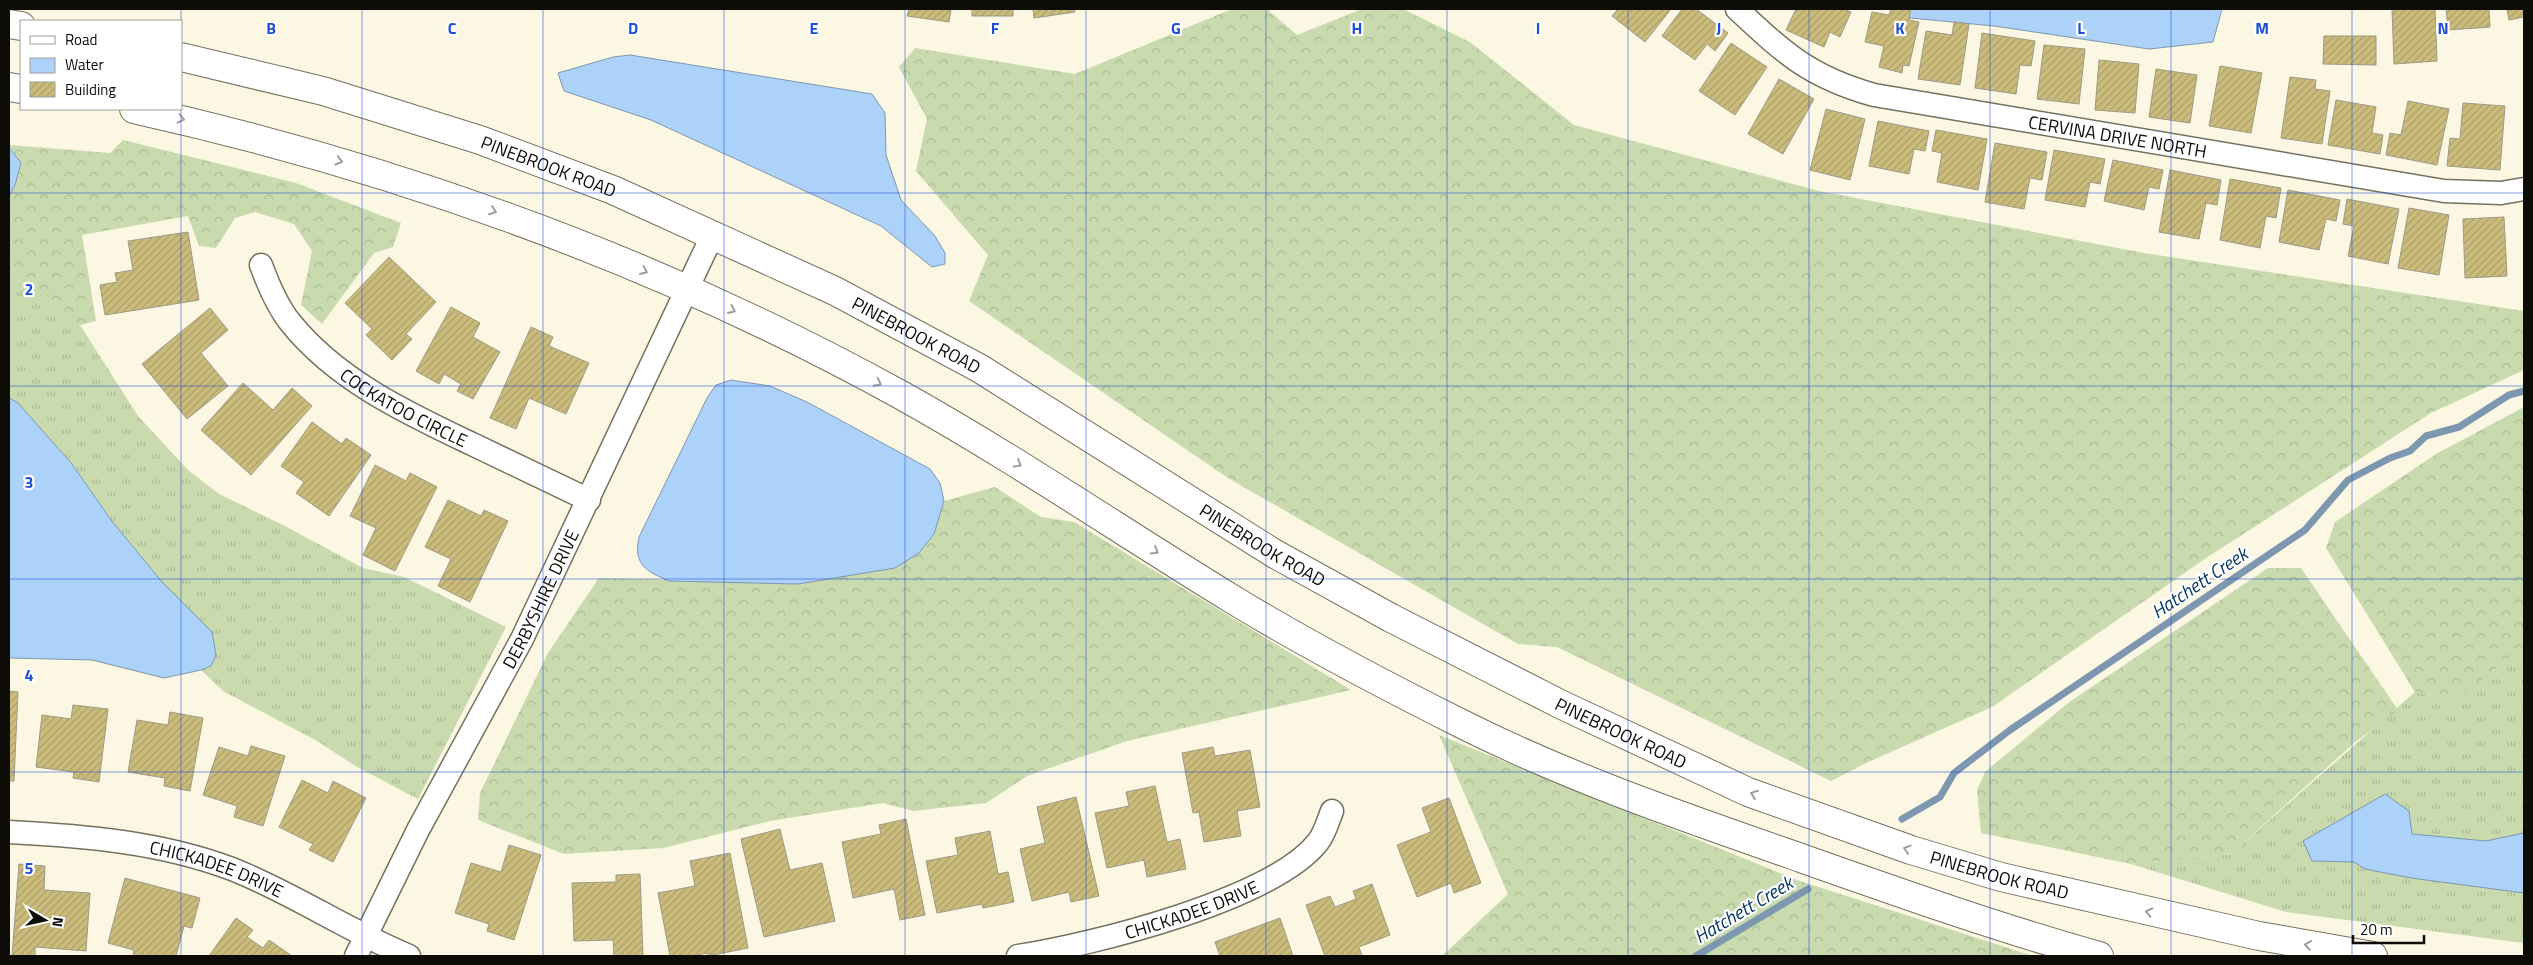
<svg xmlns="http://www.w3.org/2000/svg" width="2533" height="965" font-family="'Titillium Web',sans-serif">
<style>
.grass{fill:url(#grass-tufts)}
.forest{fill:url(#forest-crowns)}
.water{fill:#add2f9;stroke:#7d97b0}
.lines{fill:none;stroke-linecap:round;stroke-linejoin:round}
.stream{stroke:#7d97b0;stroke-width:7}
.building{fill:url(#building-hatch);stroke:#9d9986}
.minor-casing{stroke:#75715f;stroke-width:25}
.tertiary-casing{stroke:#75715f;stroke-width:30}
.minor{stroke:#fff;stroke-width:22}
.tertiary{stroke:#fff;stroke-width:28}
.oneway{stroke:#9f9e9b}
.grid{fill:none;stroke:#1d4ed8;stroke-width:1;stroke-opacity:0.55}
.labels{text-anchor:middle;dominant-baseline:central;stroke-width:4.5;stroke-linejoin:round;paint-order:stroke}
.street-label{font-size:18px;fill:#0e0c06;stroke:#fff}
.water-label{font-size:19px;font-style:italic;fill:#00345f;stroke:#fff}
.grid-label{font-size:16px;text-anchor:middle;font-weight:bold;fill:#1d4ed8;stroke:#fff;stroke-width:4.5;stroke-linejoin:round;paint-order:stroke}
</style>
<defs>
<pattern id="grass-tufts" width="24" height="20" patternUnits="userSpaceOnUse" patternTransform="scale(1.25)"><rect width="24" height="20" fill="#c8daae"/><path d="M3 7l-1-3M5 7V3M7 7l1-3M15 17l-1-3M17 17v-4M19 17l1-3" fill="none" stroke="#abba94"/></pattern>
<pattern id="forest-crowns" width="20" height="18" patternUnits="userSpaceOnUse" patternTransform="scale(1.25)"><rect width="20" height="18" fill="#c8daae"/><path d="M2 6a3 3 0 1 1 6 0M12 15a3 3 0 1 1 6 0" fill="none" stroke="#abba94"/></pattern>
<pattern id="building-hatch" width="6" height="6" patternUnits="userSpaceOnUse" patternTransform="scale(1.25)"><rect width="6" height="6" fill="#cbbc7c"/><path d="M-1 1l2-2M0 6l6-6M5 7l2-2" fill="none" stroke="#ada06a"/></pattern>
</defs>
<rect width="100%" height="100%" fill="#fbf7e2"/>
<path class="grass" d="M9,276L47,293L80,325L138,416L188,470L219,494L283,525L363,568L404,577L506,627L418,799L357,767L317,741L223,691L201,670L211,666L212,632L162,582L111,520L72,464L18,403L9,398Z
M2524,647V943L2286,912L2131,864L2231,854L2415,692L2453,700Z"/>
<path class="forest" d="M1232,9H1267L1297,35L1362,9H1403L1470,42L1574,125L1819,191L2144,253L2524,311V370L2431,413L2206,558L1992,707L1866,763L1831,781L1557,647L1518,644L1228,478L969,301L988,255L916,171L927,119L899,67L915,48L1075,74Z
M123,140L296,183L401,223L393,247L374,253L322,324L301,305L312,251L294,224L255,212L235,218L216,248L199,246L188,216L82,235L96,321L80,325L47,294L9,276V196L15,185L21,163L9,145L110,153Z
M2524,407V647L2453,701L2415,692L2326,548L2335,522L2436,454Z
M995,487L1041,517L1074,522L1351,690L1127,741L1027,776L986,803L913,811L883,803L770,821L663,848L564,854L478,820L480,793L548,653L599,578L798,584L919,553L934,534L944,501Z
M2268,568H2301L2398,710L2354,743L2231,854L2131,864L1981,833L1977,790L1985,772L2068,703Z
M1439,735L1797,880L2033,956H1442L1508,894Z"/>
<path class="water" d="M1891,9H2222L2213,42L2149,49L1994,26L1900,17Z
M630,55L872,94L885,113L886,155L901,200L935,236L945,253V264L932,267L881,226L651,120L564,91L558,73L613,57Z
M9,147L21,163L15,185L9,196Z
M731,380L770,386L807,402L930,469L940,483L944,501L934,534L919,553L895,568L798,584L669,581C646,571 633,565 639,537L707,398L716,385Z
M9,398L18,403L72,464L111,520L162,582L212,632L216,655L211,666L201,670L164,678L92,660L9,658Z
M2385,794L2409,811L2412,834L2486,841L2524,833V893L2411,878L2365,869L2354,862L2312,861L2303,841Z"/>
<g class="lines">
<path class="stream" d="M1902,819L1940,797L1954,773L2010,730L2305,530L2348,480L2390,458L2410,451L2426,436L2459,427L2509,395L2524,391
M1696,956L1808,889"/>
</g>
<path class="building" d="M909,9H951L949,22L907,16Z
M972,9H1013V16H972Z
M1033,9H1074L1075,12L1034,18Z
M1618,9H1671L1645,42L1612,16Z
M1682,9H1696L1728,33L1715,51L1707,44L1695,60L1662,36Z
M1796,9H1843L1851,12L1840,37L1830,32L1824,47L1786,30Z
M1891,9H1911L1909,20L1919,22L1909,66L1903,65L1902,73L1879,67L1884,46L1865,42L1872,12L1889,15Z
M2392,9H2435L2437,61L2394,64Z
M2446,9H2489L2490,27L2448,30Z
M2507,9H2524V17L2509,20Z
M1954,22L1969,24L1960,85L1918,79L1926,31L1952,35Z
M1982,33L2035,41L2031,66L2020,65L2016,94L1975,88Z
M2324,36H2376V65L2323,64Z
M1731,43L1767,67L1735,115L1699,91Z
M2044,45L2085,49L2079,104L2037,99Z
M2099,60L2139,64L2135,113L2095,110Z
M2220,66L2262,73L2251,133L2209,126Z
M2156,69L2197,75L2190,123L2149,117Z
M2290,77L2316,80L2315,89L2330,91L2322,144L2281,138Z
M1779,79L1814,99L1783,154L1748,134Z
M2336,100L2376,107L2372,133L2383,135L2380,154L2328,145Z
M2408,101L2449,109L2437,165L2386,155L2390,133L2401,135Z
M2463,103L2505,106L2500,170L2447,166L2450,138L2460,139Z
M1826,109L1865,119L1850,180L1810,170Z
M1878,121L1929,131L1925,151L1914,149L1909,174L1869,166Z
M1936,130L1987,139L1978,190L1937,182L1942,153L1932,151Z
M1995,143L2047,152L2042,180L2030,178L2024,209L1985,202Z
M2054,150L2105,159L2100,184L2090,182L2085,207L2045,200Z
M2113,160L2163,170L2159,189L2149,187L2144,210L2104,201Z
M2170,170L2221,180L2217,205L2206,203L2199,239L2159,232Z
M2230,179L2281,188L2276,218L2266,216L2260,248L2220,240Z
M2288,190L2340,200L2336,221L2326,219L2319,250L2279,242Z
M2347,199L2399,209L2388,264L2348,256L2354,226L2343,224Z
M2409,208L2449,215L2439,275L2398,268Z
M2504,217L2507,276L2465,278L2463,219Z
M188,232L199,300L105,315L100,285L117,282L115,273L133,270L128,241Z
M389,257L436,302L406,334L412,339L392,360L366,335L372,329L345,303Z
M451,307L480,323L473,337L500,352L473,399L457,391L461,384L444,374L439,384L416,371Z
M210,308L228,330L201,353L228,386L187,419L142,364Z
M531,327L553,337L549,346L589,363L566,414L529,398L516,429L490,418Z
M243,383L273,410L292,388L312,406L251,475L201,430Z
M312,422L342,444L346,438L371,455L329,516L296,493L304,482L281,466Z
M375,465L406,481L410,473L437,487L395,571L363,555L376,528L350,516Z
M448,500L481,516L484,510L508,521L470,602L438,586L451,559L425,547Z
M9,691L18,692L14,781H9Z
M73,705L108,709L99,782L73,778L74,772L36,767L42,715L71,719Z
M170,712L203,718L190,791L164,786L165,778L128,772L137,720L168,725Z
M251,746L285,756L263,826L234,817L237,806L203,795L219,747L248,756Z
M1213,747L1215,756L1250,750L1260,807L1237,811L1241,836L1204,842L1199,812L1193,813L1182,753Z
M302,780L328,793L333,781L366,798L333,862L309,850L313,844L279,827Z
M1155,786L1167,842L1180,839L1186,869L1147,877L1144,860L1107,868L1095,813L1129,806L1126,792Z
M1076,797L1099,896L1071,902L1069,892L1032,901L1020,849L1045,843L1037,807Z
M1449,798L1481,883L1454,893L1451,883L1417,897L1397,845L1431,832L1422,808Z
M906,819L925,915L900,920L894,889L853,898L842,842L881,834L879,825Z
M780,829L790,870L822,863L835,921L764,937L741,839Z
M990,831L998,874L1008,872L1014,902L983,908L982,904L937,913L926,861L958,855L955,838Z
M509,845L541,855L514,940L487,931L489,924L455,913L471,863L501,872Z
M730,853L748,948L708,956V953L690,956H670L658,893L695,886L690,861Z
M19,864L45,866L44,890L90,893L86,951L35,947V956H12Z
M640,874L643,956H614L613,940L574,941L572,883L616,882V875Z
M125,878L200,898L192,928L184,926L176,956H133L134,950L108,943Z
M1372,884L1390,935L1359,947L1362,956H1325L1306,905L1330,896L1335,907L1356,899L1353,891Z
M236,918L253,930L247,937L263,948L269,940L292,956H209Z
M1280,918L1293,956H1220L1215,942Z"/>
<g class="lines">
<g class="minor-casing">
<g id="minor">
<path id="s1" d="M1737,9C1785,54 1810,77 1874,95L2444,191L2501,193L2524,189"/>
<path id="s2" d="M261,265C268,284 277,306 290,322C336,380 407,413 472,444C511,463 550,481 589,500"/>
<path id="s3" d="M9,832C85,836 160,842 232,869C293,893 348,931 409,956"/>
<path id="s4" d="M356,956L418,830L522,639L713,234"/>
<path id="s5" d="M1018,956C1091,945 1272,900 1318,842C1325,833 1328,821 1332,811"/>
</g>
</g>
<g class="tertiary-casing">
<g id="tertiary">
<path d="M9,24L21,26"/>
<path id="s6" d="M181,57L323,91L480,140L613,190L835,291L979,368L1275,554L1391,618L1562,705L1748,792L1911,850L2001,877L2259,936L2373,956"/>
<path d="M9,87L21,89"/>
<path d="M134,109C402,169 660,262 901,395C1014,458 1121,531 1232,599C1306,644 1382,684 1460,723C1563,775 1672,813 1781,851C1886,888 1992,926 2099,956"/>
</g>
</g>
<use href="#minor" class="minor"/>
<use href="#tertiary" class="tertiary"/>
</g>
<defs><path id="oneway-chevron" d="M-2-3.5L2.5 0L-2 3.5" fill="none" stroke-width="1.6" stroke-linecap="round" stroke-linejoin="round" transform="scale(1.25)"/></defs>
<g class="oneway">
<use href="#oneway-chevron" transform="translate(181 119) rotate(13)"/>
<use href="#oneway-chevron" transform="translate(339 161) rotate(16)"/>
<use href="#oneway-chevron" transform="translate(493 211) rotate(20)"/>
<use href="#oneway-chevron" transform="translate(644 271) rotate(24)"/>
<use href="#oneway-chevron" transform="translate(732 310) rotate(24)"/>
<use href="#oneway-chevron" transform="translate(878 383) rotate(28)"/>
<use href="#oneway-chevron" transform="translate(1018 464) rotate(31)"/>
<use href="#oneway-chevron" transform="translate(1155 551) rotate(32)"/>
<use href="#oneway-chevron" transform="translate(1754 794) rotate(-159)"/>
<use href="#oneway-chevron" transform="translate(1907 849) rotate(-162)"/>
<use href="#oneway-chevron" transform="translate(2149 912) rotate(-167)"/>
<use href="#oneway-chevron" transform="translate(2308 945) rotate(-170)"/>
</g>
<path class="grid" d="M181,9V21M362,9V956M543,9V956M724,9V956M905,9V956M1086,9V956M1266,9V956M1447,9V956M1628,9V956M1809,9V956M1990,9V956M2171,9V956M2352,9V956M181,109V956M9,193H2524M9,386H2524M9,579H2524M9,772H2524"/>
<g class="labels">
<g class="street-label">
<text stroke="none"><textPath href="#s1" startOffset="411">CERVINA DRIVE NORTH</textPath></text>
<text stroke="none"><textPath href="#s6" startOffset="384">PINEBROOK ROAD</textPath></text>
<text stroke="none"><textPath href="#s6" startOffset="789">PINEBROOK ROAD</textPath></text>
<text stroke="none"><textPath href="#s2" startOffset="208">COCKATOO CIRCLE</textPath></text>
<text stroke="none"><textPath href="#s6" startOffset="1194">PINEBROOK ROAD</textPath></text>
<text stroke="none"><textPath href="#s4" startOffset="402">DERBYSHIRE DRIVE</textPath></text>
<text stroke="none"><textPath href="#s6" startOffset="1599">PINEBROOK ROAD</textPath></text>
<text stroke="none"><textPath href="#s3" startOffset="212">CHICKADEE DRIVE</textPath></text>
<text stroke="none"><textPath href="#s6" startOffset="2004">PINEBROOK ROAD</textPath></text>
<text stroke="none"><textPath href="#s5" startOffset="180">CHICKADEE DRIVE</textPath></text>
</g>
<g class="water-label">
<text transform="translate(2199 582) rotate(-34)">Hatchett Creek</text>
<text transform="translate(1743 909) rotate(-31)">Hatchett Creek</text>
</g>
</g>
<g class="grid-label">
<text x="271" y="34">B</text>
<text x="452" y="34">C</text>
<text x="633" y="34">D</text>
<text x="814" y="34">E</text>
<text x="995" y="34">F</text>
<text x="1176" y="34">G</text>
<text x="1357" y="34">H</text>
<text x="1538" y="34">I</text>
<text x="1719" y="34">J</text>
<text x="1900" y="34">K</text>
<text x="2081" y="34">L</text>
<text x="2262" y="34">M</text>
<text x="2443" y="34">N</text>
<text x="29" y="295">2</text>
<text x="29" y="488">3</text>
<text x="29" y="681">4</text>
<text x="29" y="874">5</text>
</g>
<rect width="2533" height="965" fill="none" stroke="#0e0c06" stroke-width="20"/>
<rect x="20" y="20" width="162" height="90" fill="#ffffff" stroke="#9f9e9b"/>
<rect x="30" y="36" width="25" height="8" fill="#ffffff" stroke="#9f9e9b"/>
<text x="65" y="45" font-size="15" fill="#0e0c06">Road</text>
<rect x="30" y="58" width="25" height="15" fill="#add2f9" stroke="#9f9e9b"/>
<text x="65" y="70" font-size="15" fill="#0e0c06">Water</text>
<rect x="30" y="82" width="25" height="15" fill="url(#building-hatch)" stroke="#9f9e9b"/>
<text x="65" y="95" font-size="15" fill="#0e0c06">Building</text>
<g transform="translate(45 920) rotate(99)" stroke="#ffffff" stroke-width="4" paint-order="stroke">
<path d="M0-4L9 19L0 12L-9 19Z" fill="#0e0c06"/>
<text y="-8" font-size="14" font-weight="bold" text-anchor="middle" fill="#0e0c06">N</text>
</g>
<path d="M2353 935v8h71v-8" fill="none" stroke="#0e0c06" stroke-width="2.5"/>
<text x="2360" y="935" font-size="15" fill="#0e0c06" stroke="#ffffff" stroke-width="4" paint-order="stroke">20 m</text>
</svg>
